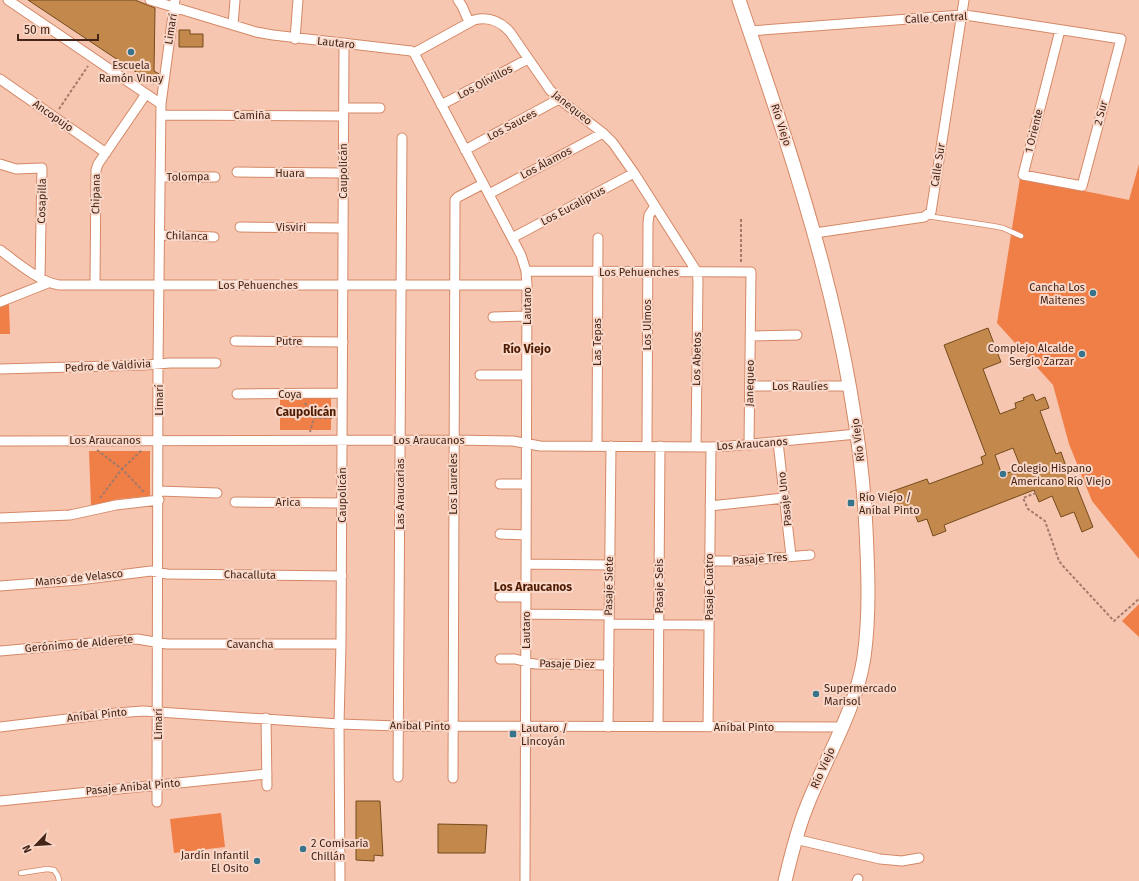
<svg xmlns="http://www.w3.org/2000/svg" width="1139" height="881" font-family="'Fira Sans',sans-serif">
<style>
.green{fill:#f07e47}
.building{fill:#c3884c;stroke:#754a1b;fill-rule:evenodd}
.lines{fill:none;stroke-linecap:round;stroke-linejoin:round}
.service-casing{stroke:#d48866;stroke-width:6}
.minor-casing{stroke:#d48866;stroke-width:11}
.secondary-casing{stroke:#d48866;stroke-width:15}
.path{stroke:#a37a69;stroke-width:2;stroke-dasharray:3 2;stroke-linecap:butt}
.service{stroke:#fff;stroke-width:4.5}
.minor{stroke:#fff;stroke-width:9}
.secondary{stroke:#fff;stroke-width:13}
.poi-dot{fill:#37748b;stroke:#f9d8c9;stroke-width:1.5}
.labels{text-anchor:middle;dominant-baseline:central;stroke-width:4;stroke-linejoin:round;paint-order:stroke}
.street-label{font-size:11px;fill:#442517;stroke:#f9d8c9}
.poi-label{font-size:11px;fill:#442517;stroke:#f9d8c9;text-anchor:start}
.neighbourhood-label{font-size:12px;font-weight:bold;fill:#4f1c02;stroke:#f9d8c9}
</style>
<rect width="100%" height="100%" fill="#f7c6b1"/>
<path class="green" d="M1139,164V559L1092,501L1069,444L1053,385L997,323L1020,178L1129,200Z
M9,304L10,334H0V307Z
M280,396H331V430H280Z
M89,451H150V496L118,499L91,506Z
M1139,604V637L1122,621Z
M221,813L225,847L174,853L170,819Z"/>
<path class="building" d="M28,0H135L155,8L154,71L159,74L154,84Z
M179,30H190V34H203V47H179Z
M988,328L1001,362L983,369L1000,414L1016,408L1015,403L1024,400L1023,398L1033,394L1036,401L1045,397L1049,408L1040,411L1056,454L1061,452L1070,478L1073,477L1093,527L1082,532L1074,512L1061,517L1052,496L1039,502L1034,490L944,525L946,531L933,536L927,519L918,522L912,506L897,512L890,492L927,479L929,484L983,464L981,457L986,455L944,345ZM1013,448L1021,468L1002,475L995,455Z
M356,801H380L383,856L374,855V861L356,860Z
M438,824L487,825L485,853H438Z"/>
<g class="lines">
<g class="service-casing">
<path id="service" d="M927,216L993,226L1003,228L1021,236
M21,873L47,869L54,870L58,876L59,881"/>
</g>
<g class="minor-casing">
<path id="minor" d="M8,0L161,104
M150,0L256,32L273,35L411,51L414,53L521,255L526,271L527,285L525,881
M458,0L462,6L469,22
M233,25L235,0
M750,31L962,15L972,16L1121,39L1082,186L1023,175L1060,30
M295,39L298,0
M414,53L474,20C489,16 500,21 510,32L550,90L559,99L603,133L613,143L634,173L697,272L698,280L696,446
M0,79L106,153
M441,105L528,59
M344,108H380
M161,115L343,116
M465,150L559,99
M0,164L16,169L42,168L40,278
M237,172L343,173
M161,177H215
M489,194L603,133
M240,227L343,228
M815,233L924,217L931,212L964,0
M160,235L214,237
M512,238L634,173
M0,250C15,261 41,283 59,285H527
M526,271L751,272L749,445
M95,285L96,170L98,164L146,94
M0,302L48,283
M493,317L527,316
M750,336L797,335
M235,341L343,342
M0,369L145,365L170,363H216
M480,375H526
M750,386H850
M237,394L342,393
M0,441L454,440L513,441L540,446L711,447L730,446L857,434
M778,442L791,556
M597,446L598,238
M647,446L648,223L649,215L655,206
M500,484H526
M159,491L217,493
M235,502L342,503
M710,506L784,498
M0,518L70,515L116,505L159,500
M500,534L526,535
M709,561H739L810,555
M526,564L610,565
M0,586L79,580L151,571L167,574L342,576
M500,597H526
M526,614L609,615
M609,624L709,625
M0,651L137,639L167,644H341
M500,659H515L535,664L609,665
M266,718L267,786
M0,727L116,713L143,711L339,724L398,726L841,727
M608,727L611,446
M658,727L660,446
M708,727L711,447
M398,777L402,138
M453,778L455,200L458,197L483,184
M0,801L267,774
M157,802L158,364L161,104L175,0
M795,839L880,859L902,861L919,858
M340,881L339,724L341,644L344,43
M857,881L858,879"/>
</g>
<g class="secondary-casing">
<path id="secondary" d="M739,0C798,173 857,344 866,529C868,571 870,614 864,657C856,710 826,757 807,806C797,830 791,856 785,881"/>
</g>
<path class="path" d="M59,109L88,66
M741,219V262
M305,403L314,418L310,432
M314,418H333
M97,450L122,469L144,492
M1036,493L1023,498L1028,509L1045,521L1059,561L1063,566L1114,621L1139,599
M100,498L122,469L142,450"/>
<use href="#service" class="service"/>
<use href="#minor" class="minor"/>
<use href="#secondary" class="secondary"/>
</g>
<g class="poi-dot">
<circle cx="131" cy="52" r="4"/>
<circle cx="1093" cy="293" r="4"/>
<circle cx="1082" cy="354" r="4"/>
<circle cx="1003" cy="474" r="4"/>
<rect x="847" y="499" width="8" height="8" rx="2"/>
<circle cx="816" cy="694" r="4"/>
<rect x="509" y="730" width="8" height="8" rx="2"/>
<circle cx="303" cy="849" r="4"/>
<circle cx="257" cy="861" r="4"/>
</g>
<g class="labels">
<g class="street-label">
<text transform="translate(936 18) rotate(-3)">Calle Central</text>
<text transform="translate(171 29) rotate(-81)">Limarí</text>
<text transform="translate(336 43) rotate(6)">Lautaro</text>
<text transform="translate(485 82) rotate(-28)">Los Olivillos</text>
<text transform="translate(572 108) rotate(39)">Janequeo</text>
<text transform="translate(1101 113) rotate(-75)">2 Sur</text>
<text x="252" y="115">Camiña</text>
<text transform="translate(53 116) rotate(35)">Ancopujo</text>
<text transform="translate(512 125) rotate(-28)">Los Sauces</text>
<text transform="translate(781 125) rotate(72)">Río Viejo</text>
<text transform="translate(1034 131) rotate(-76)">1 Oriente</text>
<text transform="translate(546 163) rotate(-28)">Los Álamos</text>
<text transform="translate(938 165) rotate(-81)">Calle Sur</text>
<text transform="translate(343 171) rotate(-90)">Caupolicán</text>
<text x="290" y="173">Huara</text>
<text transform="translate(188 177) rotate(-1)">Tolompa</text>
<text transform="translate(96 194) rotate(-89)">Chipana</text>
<text transform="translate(42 201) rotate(-89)">Cosapilla</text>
<text transform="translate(573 206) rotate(-28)">Los Eucaliptus</text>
<text x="291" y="227">Visviri</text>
<text transform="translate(187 236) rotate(1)">Chilanca</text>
<text x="639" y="272">Los Pehuenches</text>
<text x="258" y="285">Los Pehuenches</text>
<text transform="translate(527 306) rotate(-90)">Lautaro</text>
<text transform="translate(647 325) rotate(-90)">Los Ulmos</text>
<text x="289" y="341">Putre</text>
<text transform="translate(597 342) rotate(-90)">Las Tepas</text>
<text transform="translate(697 359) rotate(-89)">Los Abetos</text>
<text transform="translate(108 366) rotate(-3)">Pedro de Valdivia</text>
<text transform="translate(750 383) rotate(-89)">Janequeo</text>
<text x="800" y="386">Los Raulíes</text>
<text x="290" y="394">Coya</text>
<text transform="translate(159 400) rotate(-90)">Limarí</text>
<text x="105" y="440">Los Araucanos</text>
<text x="429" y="440">Los Araucanos</text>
<text transform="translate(858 440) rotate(-97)">Río Viejo</text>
<text transform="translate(752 444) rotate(-4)">Los Araucanos</text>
<text transform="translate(453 484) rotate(-90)">Los Laureles</text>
<text transform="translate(400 494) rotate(-90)">Las Araucarias</text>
<text transform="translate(342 495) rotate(-90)">Caupolicán</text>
<text transform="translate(785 499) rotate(-97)">Pasaje Uno</text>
<text x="288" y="502">Arica</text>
<text transform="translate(760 559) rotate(-4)">Pasaje Tres</text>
<text transform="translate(250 575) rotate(1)">Chacalluta</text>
<text transform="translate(79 578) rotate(-6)">Manso de Velasco</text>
<text transform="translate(609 586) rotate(-89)">Pasaje Siete</text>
<text transform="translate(659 586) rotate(-90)">Pasaje Seis</text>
<text transform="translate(709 587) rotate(-90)">Pasaje Cuatro</text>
<text transform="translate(526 630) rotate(-90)">Lautaro</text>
<text transform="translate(79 644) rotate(-5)">Gerónimo de Alderete</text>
<text x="250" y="644">Cavancha</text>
<text transform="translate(567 664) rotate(1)">Pasaje Diez</text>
<text transform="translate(97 715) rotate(-6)">Aníbal Pinto</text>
<text transform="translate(158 724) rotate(-90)">Limarí</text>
<text transform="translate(420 726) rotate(1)">Aníbal Pinto</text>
<text x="744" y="727">Aníbal Pinto</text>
<text transform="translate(823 768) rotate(-66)">Río Viejo</text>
<text transform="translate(133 787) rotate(-5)">Pasaje Aníbal Pinto</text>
</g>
<g class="poi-label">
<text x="131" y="65" text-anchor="middle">Escuela<tspan x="131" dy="13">Ramón Vinay</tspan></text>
<text x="1085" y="287" text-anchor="end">Cancha Los<tspan x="1085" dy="13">Maitenes</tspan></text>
<text x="1074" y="348" text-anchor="end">Complejo Alcalde<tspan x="1074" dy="13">Sergio Zarzar</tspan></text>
<text x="1011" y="468">Colegio Hispano<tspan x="1011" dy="13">Americano Río Viejo</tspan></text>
<text x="859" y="497">Río Viejo /<tspan x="859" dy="13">Aníbal Pinto</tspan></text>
<text x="824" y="688">Supermercado<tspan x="824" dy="13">Marisol</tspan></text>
<text x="521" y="728">Lautaro /<tspan x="521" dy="13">Lincoyán</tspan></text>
<text x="311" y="843">2 Comisaria<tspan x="311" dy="13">Chillán</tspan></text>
<text x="249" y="855" text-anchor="end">Jardín Infantil<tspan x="249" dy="13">El Osito</tspan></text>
</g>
<g class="neighbourhood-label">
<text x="527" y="349">Río Viejo</text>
<text x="306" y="412">Caupolicán</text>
<text x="533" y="587">Los Araucanos</text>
</g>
</g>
<g transform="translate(36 845) rotate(245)" stroke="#f9d8c9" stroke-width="3" paint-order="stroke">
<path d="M0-3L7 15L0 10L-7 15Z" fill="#442517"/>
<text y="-6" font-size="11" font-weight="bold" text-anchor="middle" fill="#442517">N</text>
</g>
<path d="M18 34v6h80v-6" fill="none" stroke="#442517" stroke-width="2"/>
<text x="24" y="34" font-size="12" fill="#442517" stroke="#f9d8c9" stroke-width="3" paint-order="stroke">50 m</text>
</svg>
